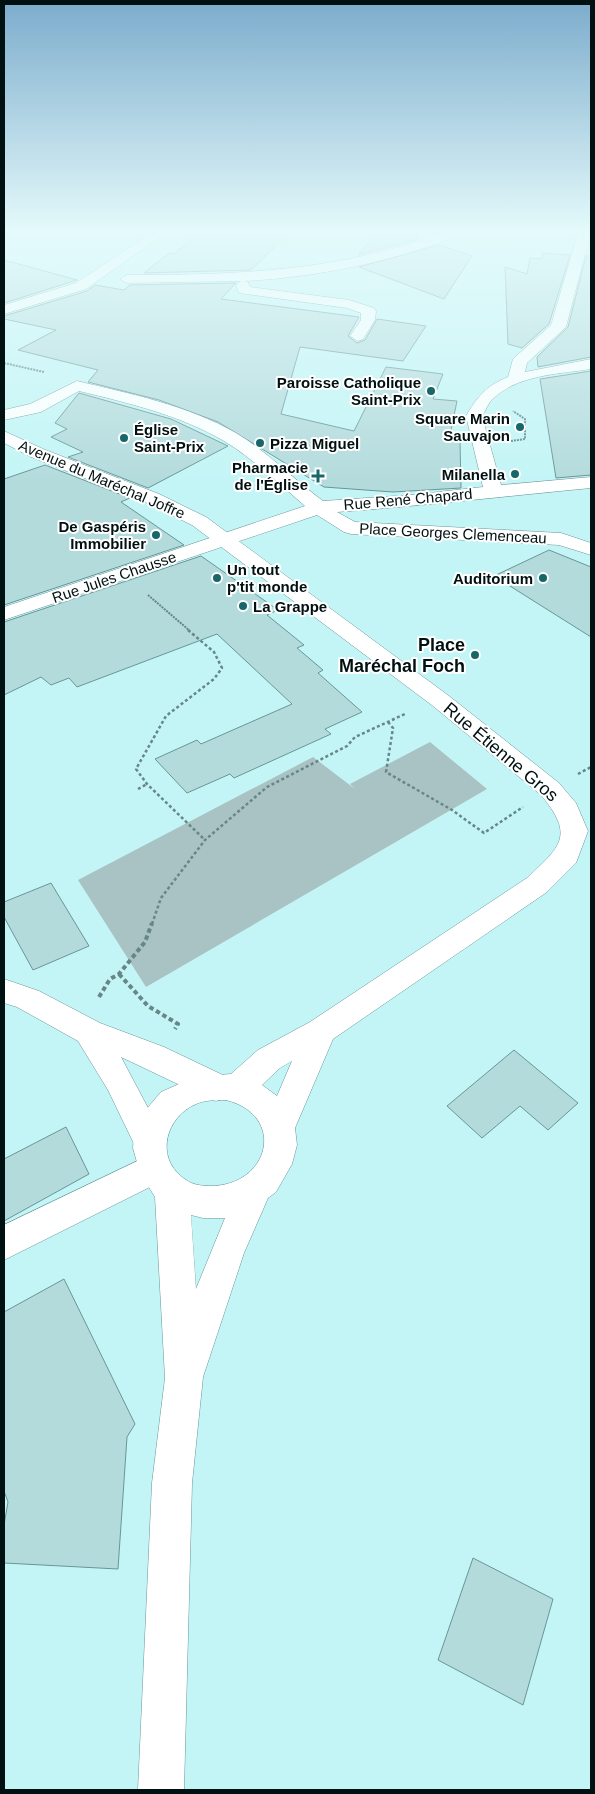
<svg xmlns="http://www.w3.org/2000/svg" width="595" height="1794" font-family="Arial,sans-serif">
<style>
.green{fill:#a9c2c3}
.building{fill:#b4dbdc;stroke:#689698}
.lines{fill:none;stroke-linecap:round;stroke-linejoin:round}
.minor-casing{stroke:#689698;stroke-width:1}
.major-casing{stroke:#689698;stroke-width:1}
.path-far2{stroke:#668687;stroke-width:2;stroke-dasharray:2 1;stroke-linecap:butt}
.path-far1{stroke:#668687;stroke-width:2.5;stroke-dasharray:3 2.5;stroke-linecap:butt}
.path{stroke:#668687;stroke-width:4;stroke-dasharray:4.5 3;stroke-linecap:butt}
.minor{fill:#fff;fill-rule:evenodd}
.major{fill:#fff;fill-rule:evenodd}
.poi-dot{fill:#176668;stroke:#fff;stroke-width:2}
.labels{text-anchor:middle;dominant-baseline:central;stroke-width:4;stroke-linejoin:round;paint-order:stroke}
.far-poi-label{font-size:15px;font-weight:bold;fill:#011010;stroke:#fff;text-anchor:end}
.far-street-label{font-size:15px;fill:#011010;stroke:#fff}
.poi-label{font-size:18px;font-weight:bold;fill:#011010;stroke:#fff;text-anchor:end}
.street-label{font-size:18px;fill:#011010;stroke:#fff}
</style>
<rect width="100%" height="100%" fill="#c4f5f6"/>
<path class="green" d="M430,742L487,789L146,987L78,880L313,757L355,789L350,784Z"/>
<path class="building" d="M204,230H292L251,270L144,273L169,253L174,254Z
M380,230H422L416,237L419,239L358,255Z
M439,245L472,256L444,299L359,267Z
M543,253L570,255L549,324L522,348L508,344L505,267L527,274L530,258L542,259Z
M586,256H591V357L538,367L537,357L568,327Z
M4,260L77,280L4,303Z
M236,283L221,299L359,317L348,336L357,343L365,340L377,319L426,326L403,361L300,347L281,414L354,431L386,367L443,374L433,399L457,401L449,440L460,441L461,488L393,492L324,487L218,422L159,400L88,382L98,370L18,350L56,330L4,319V316L87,291L95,285L124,290L130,285Z
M591,371V475L556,478L540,379Z
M79,393L171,419L228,446L148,488L68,457L83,452L51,437L67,429L55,423Z
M45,465L130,498L121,502L184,545L4,605V479Z
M549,550L591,567V637L494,576Z
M201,556L278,610L267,615L304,645L297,648L323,670L318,673L362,712L325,729L331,734L234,778L230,774L187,793L155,759L197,740L201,744L292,704L217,634L77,687L69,678L51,685L41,677L4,695V622Z
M51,883L89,946L33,970L4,917V902Z
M514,1050L578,1103L548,1130L520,1106L482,1138L447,1106Z
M66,1127L89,1174L4,1221V1159Z
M64,1279L135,1424L127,1437L118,1569L4,1563V1525L8,1502L4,1491V1312Z
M473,1558L553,1599L523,1705L438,1660Z"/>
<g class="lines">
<g class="minor-casing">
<path id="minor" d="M156,230H170L86,289L4,314V305L76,283Z
M450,230H467L466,233C394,261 321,277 244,281L248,282L250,287L349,300L374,308L376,311L375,320L363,339L358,341L350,336L361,320V313L347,308L239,293L236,285L241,281L127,283L120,279L127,275C240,275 344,271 450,230Z
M579,230L591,231L566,327L527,363L525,372L591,359V369C559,374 513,375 490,402C487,406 485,412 482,416L501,485L591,477V488C507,496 422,506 337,512L355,522L561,533L591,543V555L559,545L351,534L344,532L317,515L4,620V607L305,506C279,484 254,459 224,441C180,415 128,403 79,391L41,412L4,420V410L30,404L77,381C131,394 187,405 236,433C268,452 293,479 323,501L411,495L483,487L466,416C477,397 487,385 508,377L513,359L551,325Z
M4,979L39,991L100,1023L164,1047L227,1077L232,1087L227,1097L216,1101L205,1097L121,1057L165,1140L161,1150L149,1155L137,1150L108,1090L78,1041L17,1007L4,1003Z
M154,1153L166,1157L171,1168L166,1179L4,1260V1225Z"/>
</g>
<g class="major-casing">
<path id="major" d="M4,431L43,449L159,494L206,517L449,696L559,783L576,803L588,831L576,863L547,892L333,1039L295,1128L297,1145L292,1164L276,1192L268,1198L244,1253L203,1377L192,1483L184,1790H138L152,1483L165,1378L155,1197L140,1173L133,1148L134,1135L144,1112L161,1092L195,1077L231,1074L258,1050L310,1022L527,878C561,846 575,836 541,795L433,706L192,525L145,502L31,457L4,443ZM292,1061L277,1096L262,1085L280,1068ZM226,1100C287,1115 270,1186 210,1186C199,1186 190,1184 182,1177C155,1156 166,1117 196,1104C205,1100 216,1100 226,1100ZM191,1215L203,1218H225L196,1289Z"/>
</g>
<path class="path-far2" d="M4,363L44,372
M511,441L525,439V419L513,411
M148,595L190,631"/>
<path class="path-far1" d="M188,630L214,652L222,668L214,679L166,716L136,769L147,784L205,840
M388,722L393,728L386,772L452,810L484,833L523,807
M578,774L591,767
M138,789L147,784
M152,924L161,898L205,840L267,787L347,746L355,737L405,714"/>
<path class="path" d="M119,974L148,1006L178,1024L175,1029
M99,997L110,979L119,974L145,942L152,923"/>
<use href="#minor" class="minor"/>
<use href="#major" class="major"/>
</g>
<linearGradient id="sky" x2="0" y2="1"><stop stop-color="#7caccc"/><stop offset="0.48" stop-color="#e4fafb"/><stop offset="1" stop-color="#e4fafb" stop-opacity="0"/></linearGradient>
<rect width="595" height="481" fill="url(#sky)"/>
<g class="poi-dot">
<circle cx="431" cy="391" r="5"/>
<circle cx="520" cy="427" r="5"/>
<circle cx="124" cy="438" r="5"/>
<circle cx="260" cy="443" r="5"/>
<circle cx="515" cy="474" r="5"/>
<path d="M315.5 468.5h5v5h5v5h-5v5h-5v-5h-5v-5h5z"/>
<circle cx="156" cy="535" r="5"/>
<circle cx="217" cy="578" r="5"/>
<circle cx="543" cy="578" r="5"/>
<circle cx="243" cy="606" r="5"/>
<circle cx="475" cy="655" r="5"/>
</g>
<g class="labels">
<g class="far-poi-label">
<text x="421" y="382">Paroisse Catholique<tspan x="421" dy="17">Saint-Prix</tspan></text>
<text x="510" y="418">Square Marin<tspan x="510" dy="17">Sauvajon</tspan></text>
<text x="134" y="429" text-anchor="start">Église<tspan x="134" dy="17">Saint-Prix</tspan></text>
<text x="270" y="443" text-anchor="start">Pizza Miguel</text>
<text x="308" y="467">Pharmacie<tspan x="308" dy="17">de l'Église</tspan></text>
<text x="505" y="474">Milanella</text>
<text x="146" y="526">De Gaspéris<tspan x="146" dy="17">Immobilier</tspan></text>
<text x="227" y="569" text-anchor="start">Un tout<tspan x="227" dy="17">p'tit monde</tspan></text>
<text x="533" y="578">Auditorium</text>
<text x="253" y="606" text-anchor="start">La Grappe</text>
</g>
<g class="far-street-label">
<text transform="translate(102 479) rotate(23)">Avenue du Maréchal Joffre</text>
<text transform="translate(408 499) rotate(-5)">Rue René Chapard</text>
<text transform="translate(453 533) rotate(3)">Place Georges Clemenceau</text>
<text transform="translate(114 577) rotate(-19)">Rue Jules Chausse</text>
</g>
<g class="poi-label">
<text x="465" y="645">Place<tspan x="465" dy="21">Maréchal Foch</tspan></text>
</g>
<g class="street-label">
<text transform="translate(501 752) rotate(40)">Rue Étienne Gros</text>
</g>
</g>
<rect width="595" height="1794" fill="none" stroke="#011010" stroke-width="10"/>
</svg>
